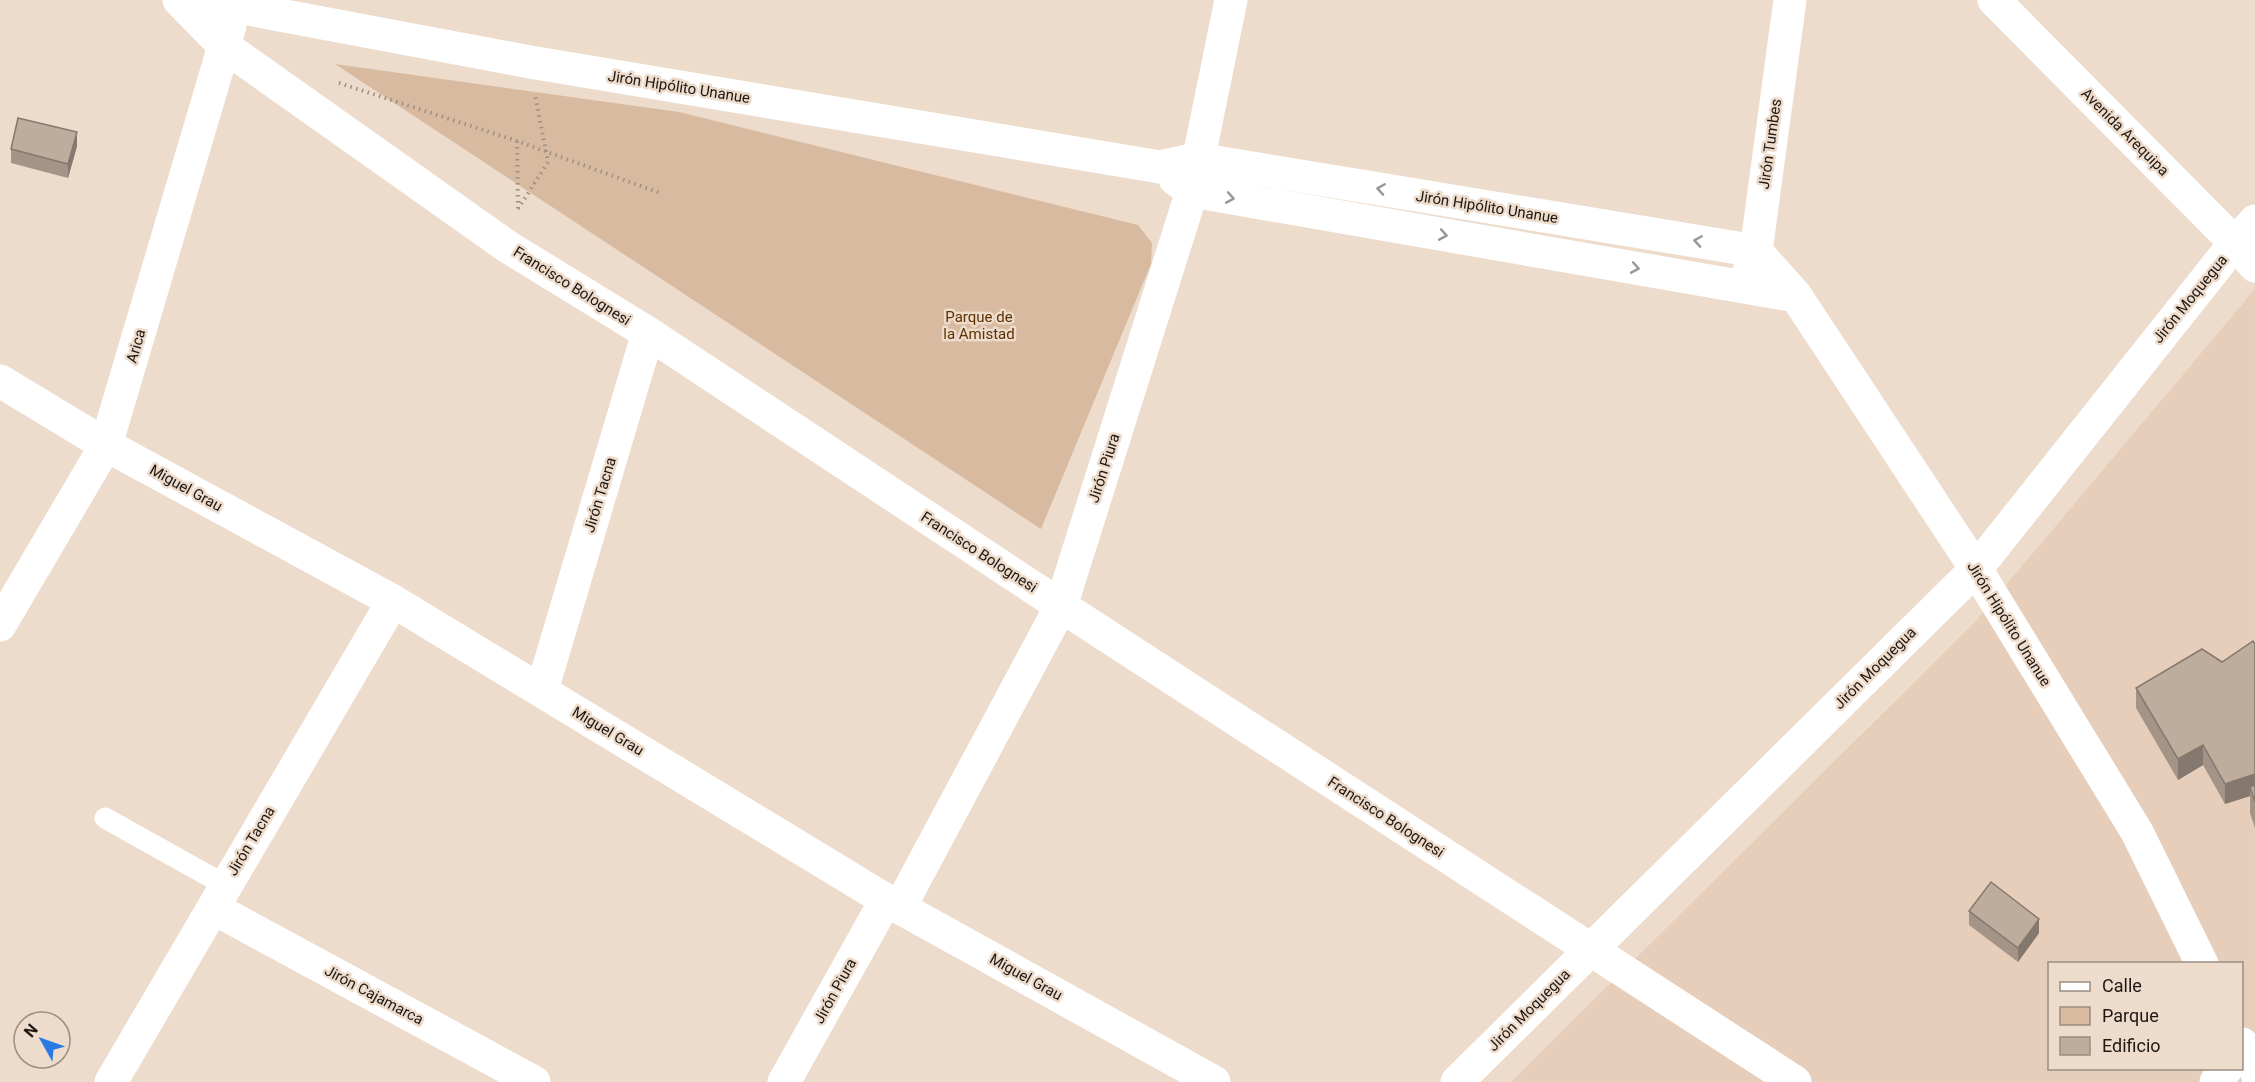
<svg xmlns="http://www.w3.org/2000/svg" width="2255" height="1082" font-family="Roboto,sans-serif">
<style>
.built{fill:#e7ceba;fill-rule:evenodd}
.green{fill:#d8baa1}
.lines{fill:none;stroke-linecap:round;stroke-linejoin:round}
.path{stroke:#9e9085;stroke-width:4;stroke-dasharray:1.5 4.5;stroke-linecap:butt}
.service{stroke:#fff;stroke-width:21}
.minor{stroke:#fff;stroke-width:33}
.tertiary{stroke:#fff;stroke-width:33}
.wall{fill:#a39487}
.shaded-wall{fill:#85786e}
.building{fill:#beac9d;stroke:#85786e;stroke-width:1.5}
.oneway{stroke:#9a9794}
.labels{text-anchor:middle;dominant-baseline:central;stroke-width:5;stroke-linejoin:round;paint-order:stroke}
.street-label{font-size:15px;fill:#1e1712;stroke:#eddbcb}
.park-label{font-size:15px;fill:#5e3200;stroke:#eddbcb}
</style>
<rect width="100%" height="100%" fill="#eddbcb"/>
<path class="built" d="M2255,289V1082H1511L1975,622ZM2050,964H2242V1068H2050Z"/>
<path class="green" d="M335,64L679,112L1138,225L1152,243L1151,264L1041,529Z"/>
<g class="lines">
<path class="path" d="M339,83L517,141L660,193
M517,141L518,208
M518,209L548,162L535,95"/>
<path class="service" d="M105,818L225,885
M2252,1044L2244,1048L2253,1082"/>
<path class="minor" d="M179,0L224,46L508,247L648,333L1061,606L1795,1082
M200,0L530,62L1160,167L1197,159L1756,251L1796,296L1976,569L2137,832L2202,964
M1994,0L2235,243L2255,266
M1175,179L1192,191L1796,296
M1749,271L1756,251L1790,0
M0,625L106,445L230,26
M542,690L648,333
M900,907L1061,606L1192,191L1231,0
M213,908L534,1082
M2242,1044L2244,1048L2242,1051
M111,1082L393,601
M784,1082L886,900
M1457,1082L1976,569L2235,243L2255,221
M2216,1082L2227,1068"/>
<path class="tertiary" d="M0,381L106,445L393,601L886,900L1214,1082"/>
</g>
<path class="wall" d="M77,146L68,178L11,163V149Z
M2255,644V828L2250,813V796L2225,804L2203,765L2178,780L2136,708V688L2222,662Z
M1969,911L2039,933L2018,962L1969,925Z"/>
<path class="shaded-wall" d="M77,132V146L68,178V164Z
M2203,745V765L2178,780V759Z
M2255,774V795L2250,787V796L2225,804V784Z
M2039,919V933L2018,962V948Z"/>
<path class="building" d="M18,118L77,132L68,164L11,149Z
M2253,641L2255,644V774L2225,784L2203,745L2178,759L2136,688L2202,649L2222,662Z
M2255,785V802L2250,787Z
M1991,882L2039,919L2018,948L1969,911Z"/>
<defs><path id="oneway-chevron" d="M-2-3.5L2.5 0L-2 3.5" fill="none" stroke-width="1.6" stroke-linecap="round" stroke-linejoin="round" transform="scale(1.5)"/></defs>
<g class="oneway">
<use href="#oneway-chevron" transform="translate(1381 189) rotate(-171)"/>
<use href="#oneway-chevron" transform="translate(1230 198) rotate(10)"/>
<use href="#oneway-chevron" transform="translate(1443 235) rotate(10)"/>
<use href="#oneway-chevron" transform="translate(1698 241) rotate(-171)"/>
<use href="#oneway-chevron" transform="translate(1635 268) rotate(10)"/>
</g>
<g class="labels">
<g class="street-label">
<text transform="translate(679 87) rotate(9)">Jirón Hipólito Unanue</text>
<text transform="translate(2125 132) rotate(45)">Avenida Arequipa</text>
<text transform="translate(1770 144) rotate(-82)">Jirón Tumbes</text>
<text transform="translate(1487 207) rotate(9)">Jirón Hipólito Unanue</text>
<text transform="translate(572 286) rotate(32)">Francisco Bolognesi</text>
<text transform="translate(2190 299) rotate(-51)">Jirón Moquegua</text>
<text transform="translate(136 346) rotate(-74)">Arica</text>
<text transform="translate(1104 468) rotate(-72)">Jirón Piura</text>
<text transform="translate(186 488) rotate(29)">Miguel Grau</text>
<text transform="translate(600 495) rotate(-73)">Jirón Tacna</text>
<text transform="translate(979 552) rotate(33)">Francisco Bolognesi</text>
<text transform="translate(2009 624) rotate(58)">Jirón Hipólito Unanue</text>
<text transform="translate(1875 668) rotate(-45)">Jirón Moquegua</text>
<text transform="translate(608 731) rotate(31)">Miguel Grau</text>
<text transform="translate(1386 817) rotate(33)">Francisco Bolognesi</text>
<text transform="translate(251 841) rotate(-59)">Jirón Tacna</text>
<text transform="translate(1026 977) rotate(29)">Miguel Grau</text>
<text transform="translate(835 991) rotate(-61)">Jirón Piura</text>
<text transform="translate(374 995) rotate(28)">Jirón Cajamarca</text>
<text transform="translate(1529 1010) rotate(-45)">Jirón Moquegua</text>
</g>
<g class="park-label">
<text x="979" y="317">Parque de<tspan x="979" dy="17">la Amistad</tspan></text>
</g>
</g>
<rect x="2048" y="962" width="195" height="108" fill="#eddbcb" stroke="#9a8d81" stroke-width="1.5"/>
<rect x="2060" y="982" width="30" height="9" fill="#ffffff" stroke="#9a8d81" stroke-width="1.5"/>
<text x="2102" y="992" font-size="18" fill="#1e1712">Calle</text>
<rect x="2060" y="1007" width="30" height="18" fill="#d8baa1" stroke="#9a8d81" stroke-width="1.5"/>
<text x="2102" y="1022" font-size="18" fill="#1e1712">Parque</text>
<rect x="2060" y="1037" width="30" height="18" fill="#beac9d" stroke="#9a8d81" stroke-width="1.5"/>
<text x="2102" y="1052" font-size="18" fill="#1e1712">Edificio</text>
<g transform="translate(42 1040) rotate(310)"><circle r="28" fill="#eddbcb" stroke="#9a8d81" stroke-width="1.5"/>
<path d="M0-4.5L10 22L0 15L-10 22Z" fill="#2a7ae5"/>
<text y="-9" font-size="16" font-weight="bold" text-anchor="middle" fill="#1e1712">N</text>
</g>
</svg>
